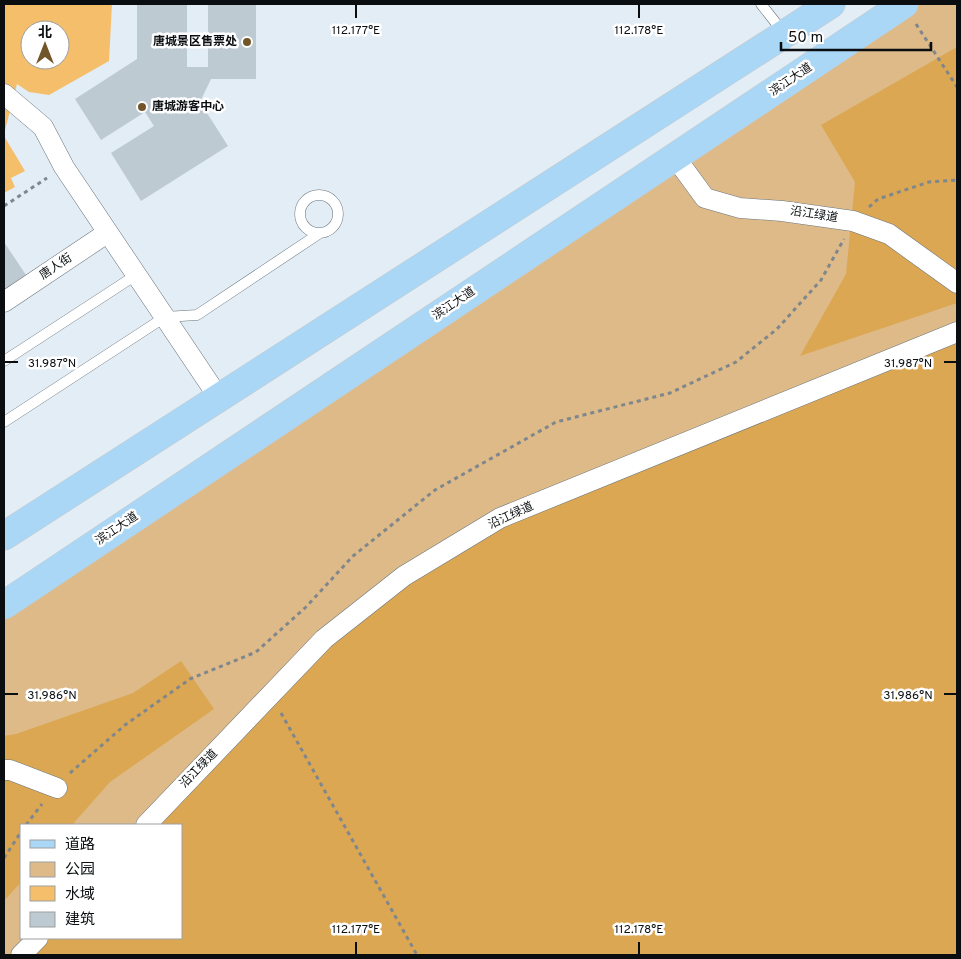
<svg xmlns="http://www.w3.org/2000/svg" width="961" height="959" font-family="Overpass,'Noto Sans SC',sans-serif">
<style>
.green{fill:#ddba88}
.forest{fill:#dca753}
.water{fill:#f5be6b;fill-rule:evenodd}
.building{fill:#becad2}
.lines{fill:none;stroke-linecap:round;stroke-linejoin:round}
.lane-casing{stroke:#6b757c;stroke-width:11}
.street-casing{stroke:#6b757c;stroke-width:21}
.primary-casing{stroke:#c9caca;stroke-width:29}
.path{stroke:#7f878d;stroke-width:3;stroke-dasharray:4 4;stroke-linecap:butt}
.lane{stroke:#fff;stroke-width:10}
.street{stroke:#fff;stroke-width:20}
.primary{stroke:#a9d7f5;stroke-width:28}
.ticks{fill:none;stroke:#0a0e10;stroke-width:2}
.poi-dot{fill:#725528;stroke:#fff;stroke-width:2}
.labels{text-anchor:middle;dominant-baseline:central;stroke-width:5;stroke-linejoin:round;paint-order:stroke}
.poi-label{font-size:12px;font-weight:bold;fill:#0a0e10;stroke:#fff;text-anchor:end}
.street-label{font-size:12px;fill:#0a0e10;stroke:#fff}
.ticks-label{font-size:12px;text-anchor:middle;fill:#0a0e10;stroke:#fff;stroke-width:5;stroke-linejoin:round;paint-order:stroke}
</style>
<rect width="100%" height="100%" fill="#e2edf6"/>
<path class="green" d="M904,4H957V332L146,825H21V938H38L21,955H4V605Z"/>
<path class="forest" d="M957,47V303L800,356L846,274L855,182L821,125Z
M957,332V955H21L38,938H181V825H146L324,639L500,518Z
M181,661L214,709L110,782L72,825H21V882L4,901V736L16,734L133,693Z"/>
<path class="water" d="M4,4H112L109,61L49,95L29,92L17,84L4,134ZM30,30H60V60H30Z
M4,136L25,171L11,178L15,187L4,193Z"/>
<path class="building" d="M137,4H187V67H208V4H256V79H211L200,102L228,146L141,201L111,153L154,126L145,112L101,140L75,99L137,59Z
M4,242L28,278L4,294Z"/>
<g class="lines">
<g class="lane-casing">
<path id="lane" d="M761,4L783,32
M300 214a19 19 0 1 1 38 0a19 19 0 1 1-38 0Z
M4,361L136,275
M4,422L165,317L197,315L320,233"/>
</g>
<g class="street-casing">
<path id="street" d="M4,94L43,127L64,167L219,398
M675,157L705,198L740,208L782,211L853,221L889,234L957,283
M4,302L107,233
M4,770H10L57,788
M146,825L324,639L404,576L500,518L957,332
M21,955L38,938"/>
</g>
<g class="primary-casing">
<path id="primary" d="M4,536L831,4
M4,605L904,4"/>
</g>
<path class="path" d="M916,24L957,87
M4,206L47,178
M869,207L878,199L929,182L957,180
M281,713L417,955
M70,773L125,725L190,679L256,652L306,607L353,556L435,490L556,422L670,393L736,362L777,329L821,280L844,239
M26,825L42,804
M4,858L21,832"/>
<use href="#lane" class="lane"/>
<use href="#street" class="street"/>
<use href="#primary" class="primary"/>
</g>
<path class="ticks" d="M356,5V18M639,5V18M5,362H18M944,362H956M5,694H18M944,694H956M356,942V954M639,942V954"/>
<g class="poi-dot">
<circle cx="247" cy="42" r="5"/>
<circle cx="142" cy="107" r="5"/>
</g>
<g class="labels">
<g class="poi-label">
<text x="237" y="42">唐城景区售票处</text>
<text x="152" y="107" text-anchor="start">唐城游客中心</text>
</g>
<g class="street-label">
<text transform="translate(791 80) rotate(-34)">滨江大道</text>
<text transform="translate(814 215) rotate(9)">沿江绿道</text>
<text transform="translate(56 267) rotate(-34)">唐人街</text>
<text transform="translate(454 304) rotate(-34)">滨江大道</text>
<text transform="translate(511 516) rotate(-25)">沿江绿道</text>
<text transform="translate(117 529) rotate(-34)">滨江大道</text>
<text transform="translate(199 769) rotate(-46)">沿江绿道</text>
</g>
</g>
<g class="ticks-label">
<text x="356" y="34">112.177°E</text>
<text x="639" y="34">112.178°E</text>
<text x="52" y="367">31.987°N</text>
<text x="908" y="367">31.987°N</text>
<text x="52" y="699">31.986°N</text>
<text x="908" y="699">31.986°N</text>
<text x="356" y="933">112.177°E</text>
<text x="639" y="933">112.178°E</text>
</g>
<rect width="961" height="959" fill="none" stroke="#0a0e10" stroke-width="10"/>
<rect x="20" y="824" width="162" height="115" fill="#ffffff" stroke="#9d9f9f"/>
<rect x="30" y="840" width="25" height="8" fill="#a9d7f5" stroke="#9d9f9f"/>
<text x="65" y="849" font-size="15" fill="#0a0e10">道路</text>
<rect x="30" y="862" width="25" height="15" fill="#ddba88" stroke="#9d9f9f"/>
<text x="65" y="874" font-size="15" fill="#0a0e10">公园</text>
<rect x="30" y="886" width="25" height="15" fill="#f5be6b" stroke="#9d9f9f"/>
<text x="65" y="899" font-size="15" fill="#0a0e10">水域</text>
<rect x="30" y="912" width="25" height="15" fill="#becad2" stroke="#9d9f9f"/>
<text x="65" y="924" font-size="15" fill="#0a0e10">建筑</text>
<g transform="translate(45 45)"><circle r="24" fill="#ffffff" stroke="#9d9f9f"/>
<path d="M0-4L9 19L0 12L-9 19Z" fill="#725528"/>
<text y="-8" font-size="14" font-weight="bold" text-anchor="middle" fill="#0a0e10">北</text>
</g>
<path d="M781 42v8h150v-8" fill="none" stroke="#0a0e10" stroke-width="2.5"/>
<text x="788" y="42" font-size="15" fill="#0a0e10" stroke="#ffffff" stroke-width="4" paint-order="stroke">50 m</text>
</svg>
